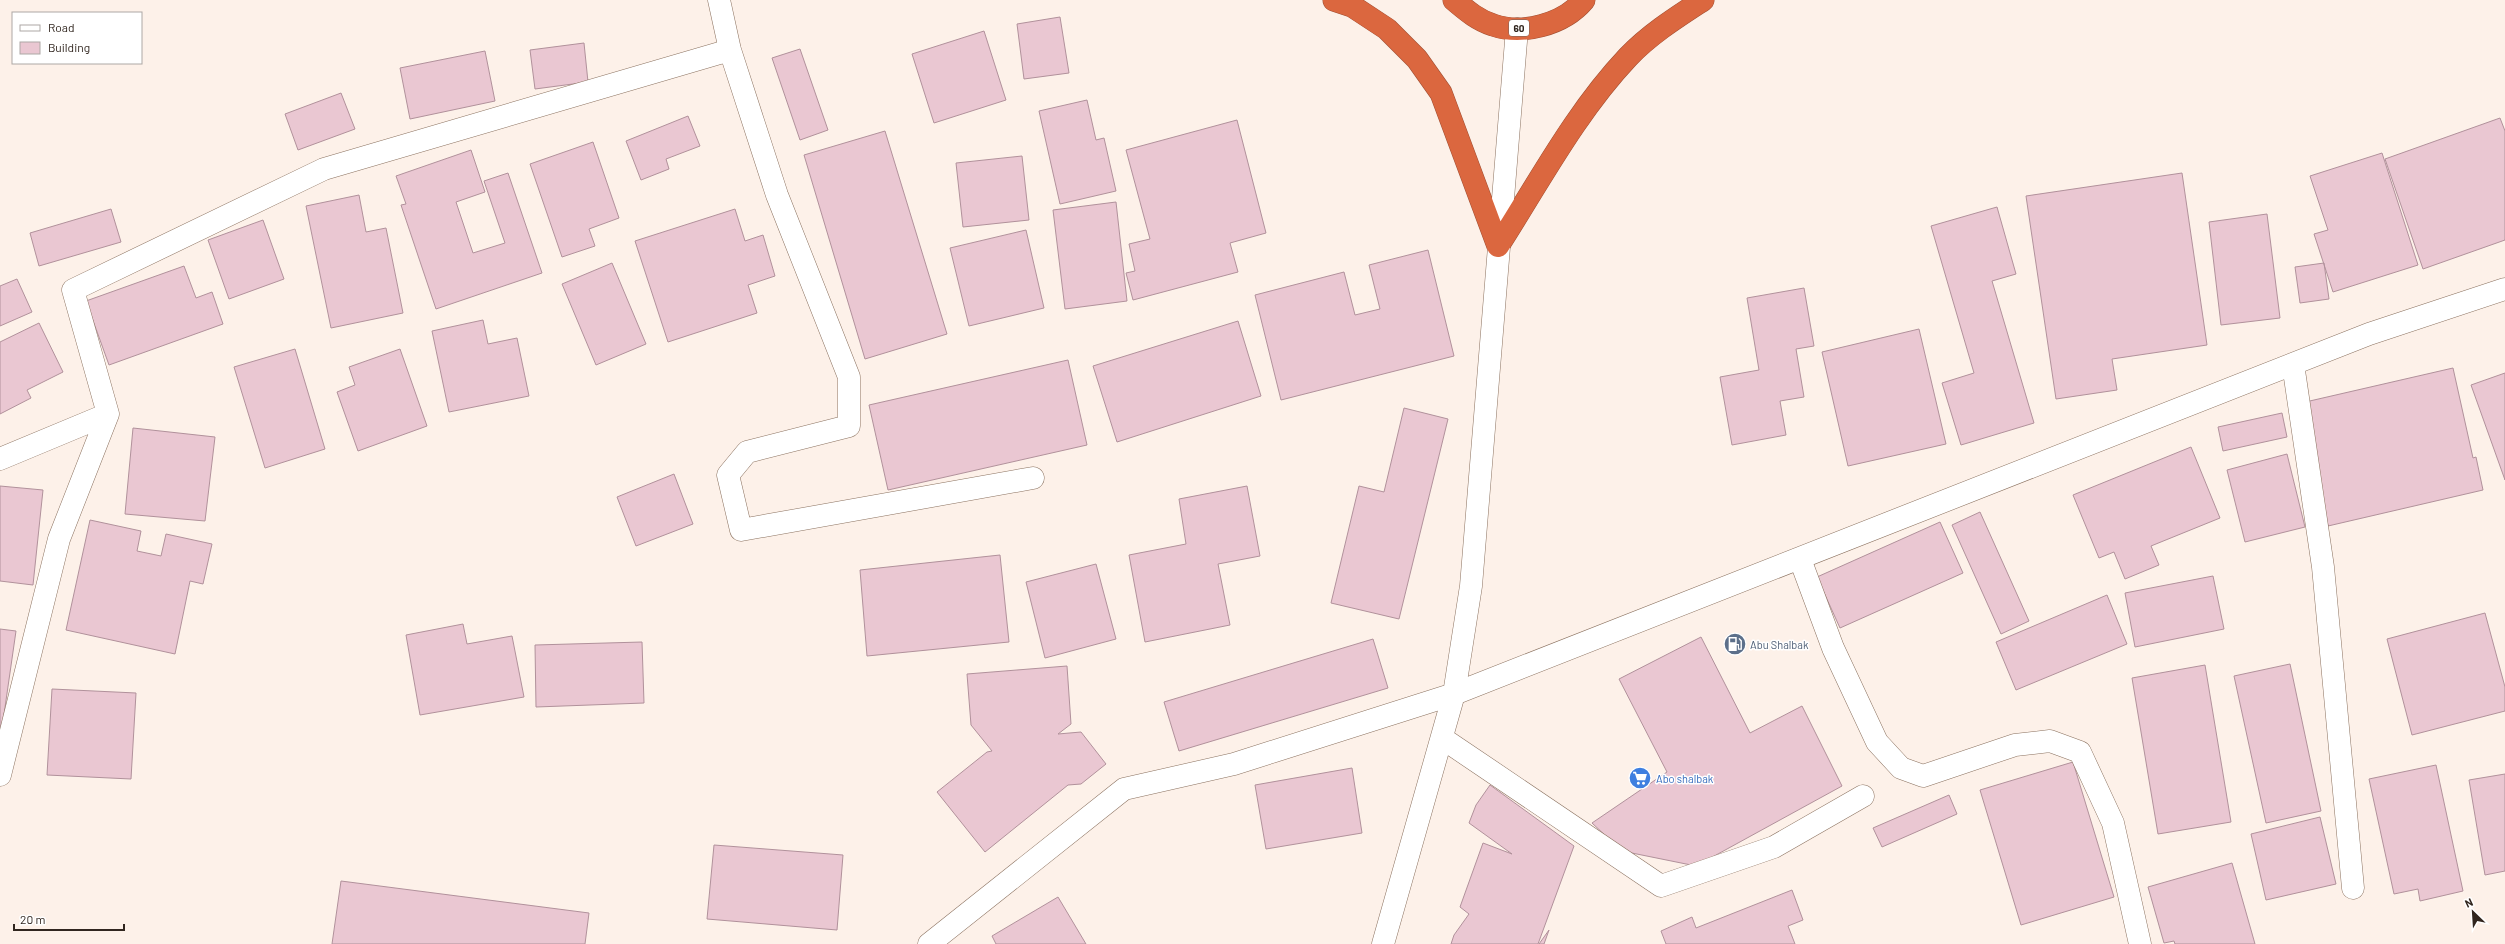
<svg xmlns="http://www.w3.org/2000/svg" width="2505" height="944" font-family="Barlow,sans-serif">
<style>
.building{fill:#eac7d2;stroke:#b1919b}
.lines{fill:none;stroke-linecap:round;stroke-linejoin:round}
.minor-casing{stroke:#8b7260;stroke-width:23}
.highway-casing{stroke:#a05034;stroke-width:23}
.minor{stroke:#fff;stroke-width:22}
.highway{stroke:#db673f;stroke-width:22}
.labels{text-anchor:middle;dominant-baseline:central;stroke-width:3;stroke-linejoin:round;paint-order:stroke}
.shield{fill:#fff;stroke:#6f6762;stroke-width:1}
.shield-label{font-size:10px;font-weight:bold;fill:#31261f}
.service-label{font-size:11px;fill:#4e5e75;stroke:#fff;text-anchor:start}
.shop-label{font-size:11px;fill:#366cbe;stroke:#fff;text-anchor:start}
</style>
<rect width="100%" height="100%" fill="#fdf1e9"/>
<path class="building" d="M1060,17L1069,73L1024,79L1017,24Z
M984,31L1006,100L934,123L912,54Z
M584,43L588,82L535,89L530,50Z
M800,49L828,130L800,140L772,58Z
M485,51L495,101L410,119L400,68Z
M341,93L355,129L298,150L285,114Z
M1087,100L1096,140L1104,138L1116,191L1060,204L1039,111Z
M688,116L700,146L666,159L669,169L641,180L626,141Z
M2500,118L2505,131V240L2423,269L2385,159Z
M1237,120L1266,233L1230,243L1238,272L1133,300L1126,273L1135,271L1129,244L1150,239L1126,150Z
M885,131L947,334L865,359L804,155Z
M593,142L619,218L589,229L595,246L562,257L530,164Z
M471,150L485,192L456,202L473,253L505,243L484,181L508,173L542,273L436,309L401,205L406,204L396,176Z
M2382,153L2418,265L2333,292L2314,234L2328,230L2310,176Z
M1022,156L1029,220L963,227L956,163Z
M2182,173L2207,345L2112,359L2117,390L2056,399L2026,196Z
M359,195L366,232L386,228L403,313L331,328L306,206Z
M1116,202L1127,301L1065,309L1053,210Z
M1997,207L2016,274L1992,281L2034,423L1961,445L1942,383L1974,373L1931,226Z
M111,209L121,242L39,266L30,233Z
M735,209L745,241L763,235L775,276L748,285L757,313L668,342L635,241Z
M2267,214L2280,318L2221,325L2209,222Z
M263,220L284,279L229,299L208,240Z
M1026,230L1044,308L969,326L950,248Z
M1428,250L1454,356L1281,400L1255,295L1344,272L1355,315L1380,309L1369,265Z
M612,263L646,344L596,365L562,284Z
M2324,263L2329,299L2300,303L2295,267Z
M184,266L196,298L212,292L223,324L109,365L86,301Z
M17,279L32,312L0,326V286Z
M1804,288L1814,346L1796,349L1804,397L1780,401L1786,435L1732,445L1720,377L1759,370L1747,298Z
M483,320L488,344L517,338L529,396L449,412L432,331Z
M1238,321L1261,396L1117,442L1093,366Z
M39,323L63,372L27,390L31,398L0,414V342Z
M1919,329L1946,444L1848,466L1822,352Z
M295,349L325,449L265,468L234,367Z
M400,349L427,426L358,451L337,392L355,385L349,367Z
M1068,360L1087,445L888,490L869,405Z
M2453,368L2473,458L2476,457L2483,490L2328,526L2301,403Z
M2505,373V480L2471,385Z
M1404,408L1448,419L1399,619L1331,603L1359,486L1384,492Z
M2282,413L2287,437L2223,451L2218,427Z
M133,428L215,437L205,521L125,514Z
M2191,447L2220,518L2151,546L2159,565L2125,579L2114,552L2099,558L2073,495Z
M2287,454L2305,527L2245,542L2227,470Z
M674,474L693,524L636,546L617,497Z
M0,486L43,490L33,585L0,581Z
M1247,486L1260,556L1218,564L1230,625L1145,642L1129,555L1186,544L1179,499Z
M1980,512L2029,621L2001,634L1952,525Z
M90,520L141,531L137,551L161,556L166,534L212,544L203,584L190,581L175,654L66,630Z
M1940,522L1963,573L1840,628L1817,577Z
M1000,555L1009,642L867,656L860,570Z
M1096,564L1116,639L1045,658L1026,582Z
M2213,576L2224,629L2135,647L2125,593Z
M2107,595L2127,644L2016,690L1996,642Z
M2485,613L2505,687V711L2412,735L2387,639Z
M463,624L467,644L512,636L524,697L420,715L406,635Z
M0,629L16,631L0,742Z
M1701,637L1750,733L1802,706L1842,786L1696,866L1622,851L1592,823L1667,772L1619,679Z
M1373,639L1388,688L1179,751L1164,702Z
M642,642L644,703L536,707L535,645Z
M2290,664L2321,811L2266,823L2234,676Z
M2205,665L2231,822L2158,834L2132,678Z
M1067,666L1071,724L1058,734L1081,732L1106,764L1081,784L1068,785L985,852L937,792L987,752L992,751L971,725L967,674Z
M52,689L136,693L131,779L47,775Z
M2073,762L2114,897L2021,925L1980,790Z
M2436,765L2463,891L2420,901L2418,889L2394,894L2369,779Z
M1352,768L1362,833L1266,849L1255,785Z
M2505,774V871L2485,875L2469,780Z
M1490,785L1574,846L1538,944H1451L1454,935L1469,914L1460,907L1483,843L1512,854L1469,823L1476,805Z
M1949,795L1957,814L1882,847L1873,828Z
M2320,817L2336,884L2266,900L2251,834Z
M714,845L843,855L837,930L707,919Z
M2232,863L2255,944H2175L2174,941L2164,943L2148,887Z
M341,881L589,913L585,944H332Z
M1792,890L1803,920L1788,926L1795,944H1666L1661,931L1692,917L1696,928Z
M1058,897L1086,944H996L992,936Z
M1549,930L1544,944H1539Z"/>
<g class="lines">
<g class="minor-casing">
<path id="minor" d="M719,0L730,50L777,195L849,377V426L747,452L728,475L741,530L1033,478
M2293,364L2323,567L2353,888
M0,459L108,414L73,290L324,169L730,50
M1800,559L1833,648L1877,742L1901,768L1923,776L2015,745L2050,741L2080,752L2113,823L2140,944
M1442,738L1661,886L1774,847L1863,796
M0,775L59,539L108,414
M929,944L1124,789L1234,764L1454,694L2369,334L2505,289
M1383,944L1454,694L1471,586L1517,29"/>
</g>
<g class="highway-casing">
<path id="highway" d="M1334,0L1352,6L1387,29L1417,59L1441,93L1498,246
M1454,0C1466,10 1477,20 1493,25C1522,35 1563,25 1584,0
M1498,246C1539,182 1576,112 1628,57C1650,34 1677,17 1703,0"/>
</g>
<use href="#minor" class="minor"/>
<use href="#highway" class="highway"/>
</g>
<defs>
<g id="fuel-disc" transform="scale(1.15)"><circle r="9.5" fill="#5c6f8a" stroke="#fff"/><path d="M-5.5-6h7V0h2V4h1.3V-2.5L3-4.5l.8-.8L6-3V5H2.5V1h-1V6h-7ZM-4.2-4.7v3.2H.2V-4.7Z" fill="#fff"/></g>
<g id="supermarket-disc" transform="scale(1.15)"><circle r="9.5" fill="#3f7fe0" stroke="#fff"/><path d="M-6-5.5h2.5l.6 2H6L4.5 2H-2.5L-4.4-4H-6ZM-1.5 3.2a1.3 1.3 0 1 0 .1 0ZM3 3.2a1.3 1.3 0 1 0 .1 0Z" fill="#fff"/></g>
</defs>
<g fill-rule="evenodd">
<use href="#fuel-disc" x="1735" y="644"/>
<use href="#supermarket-disc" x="1640" y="778"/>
</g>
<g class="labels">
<rect class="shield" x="1509" y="20" width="20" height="16" rx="3"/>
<g class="shield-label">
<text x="1519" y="28">60</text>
</g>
<g class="service-label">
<text x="1750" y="644">Abu Shalbak</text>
</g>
<g class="shop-label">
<text x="1656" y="778">Abo shalbak</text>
</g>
</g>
<rect x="12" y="12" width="130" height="52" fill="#ffffff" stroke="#ada8a5"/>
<rect x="20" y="25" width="20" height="6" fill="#ffffff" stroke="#ada8a5"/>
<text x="48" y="32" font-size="12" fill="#31261f">Road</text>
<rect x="20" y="42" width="20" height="12" fill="#eac7d2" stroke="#ada8a5"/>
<text x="48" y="52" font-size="12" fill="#31261f">Building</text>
<g transform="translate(2473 912) rotate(335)" stroke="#ffffff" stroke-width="3" paint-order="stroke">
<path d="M0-3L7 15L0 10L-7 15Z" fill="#31261f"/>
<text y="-6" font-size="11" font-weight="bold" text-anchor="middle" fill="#31261f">N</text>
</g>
<path d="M14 924v6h110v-6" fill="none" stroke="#31261f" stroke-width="2"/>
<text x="20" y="924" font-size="12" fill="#31261f" stroke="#ffffff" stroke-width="3" paint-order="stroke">20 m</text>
</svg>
